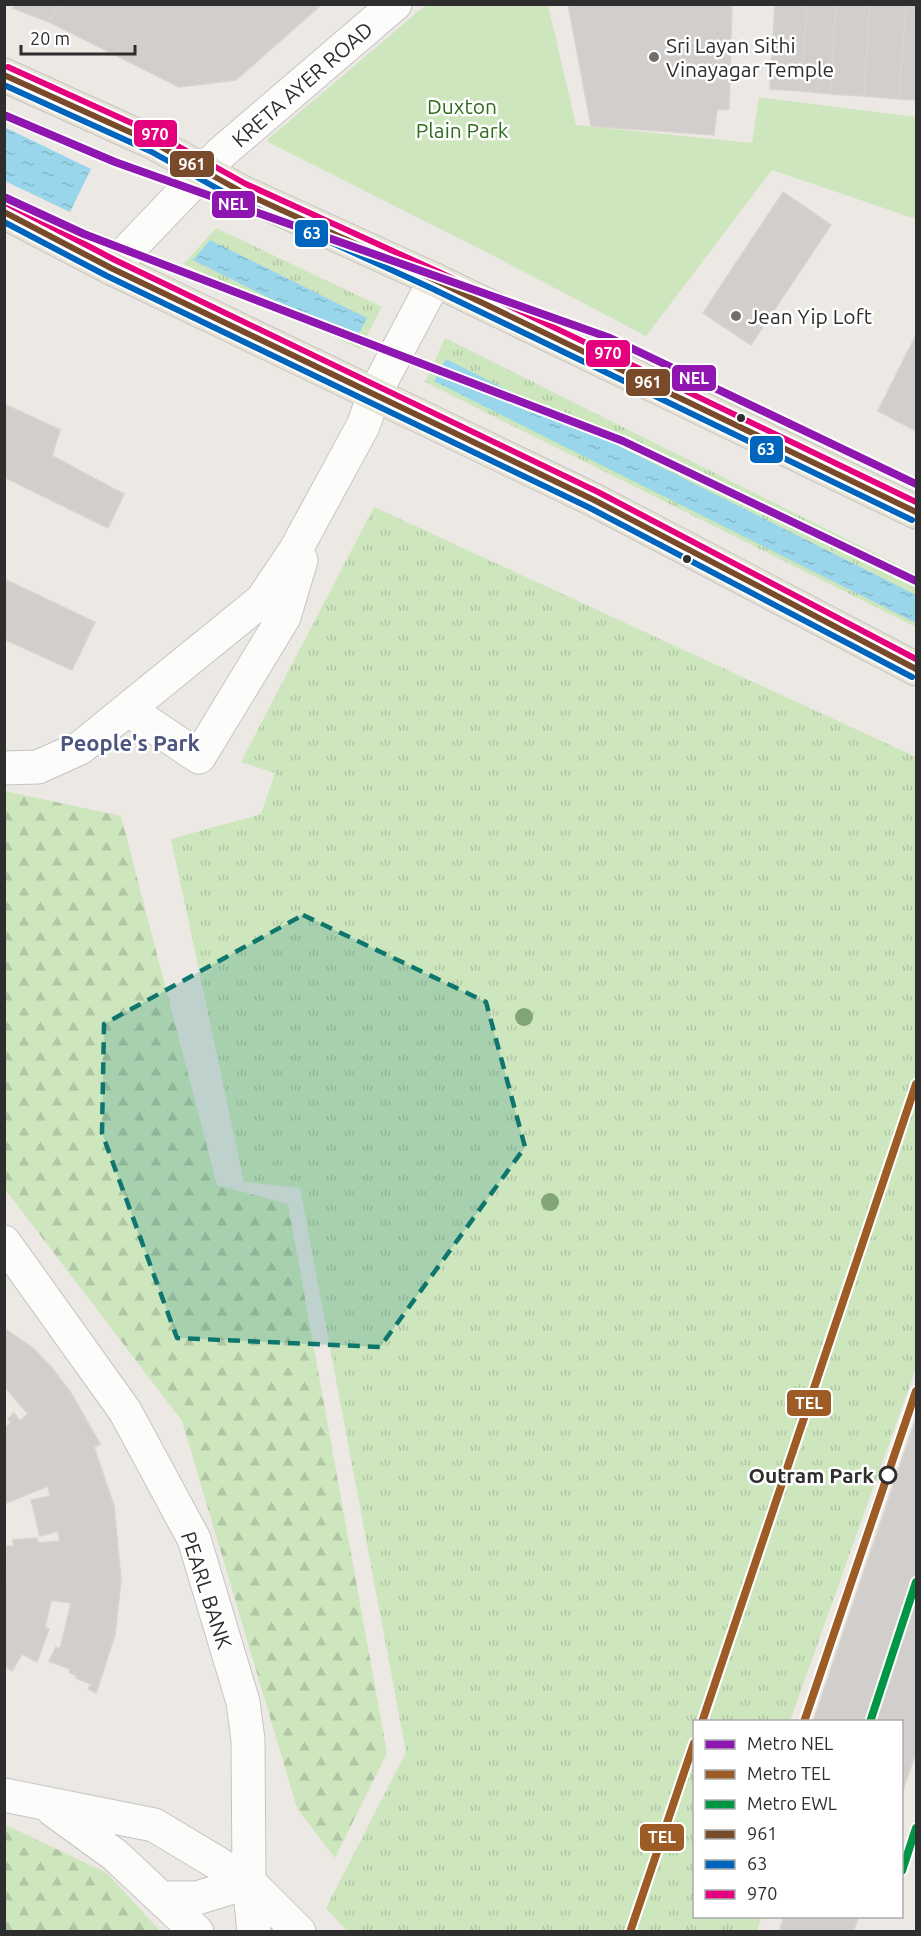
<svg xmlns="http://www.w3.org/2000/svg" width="921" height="1936" font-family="Ubuntu,sans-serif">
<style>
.grass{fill:url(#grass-tufts)}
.forest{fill:url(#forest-firs)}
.park{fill:#cee6be}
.water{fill:url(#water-ripples)}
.building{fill:#d1cecb;stroke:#d7d4d0;stroke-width:1.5}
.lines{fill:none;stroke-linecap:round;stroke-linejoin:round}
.minor-casing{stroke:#c5c4c5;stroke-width:35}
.major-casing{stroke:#c6c5c4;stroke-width:35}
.minor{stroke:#fcfcfb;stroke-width:33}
.major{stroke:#e8e4d6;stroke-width:33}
.bus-1-casing{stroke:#fff;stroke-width:10}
.bus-2-casing{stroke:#fff;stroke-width:10}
.bus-3-casing{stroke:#fff;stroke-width:10}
.bus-1{stroke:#7a4b2a;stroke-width:6}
.bus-2{stroke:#0065bd;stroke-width:6}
.bus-3{stroke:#e5007d;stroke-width:6}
.metro-1-casing{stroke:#fff;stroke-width:12}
.metro-2-casing{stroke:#fff;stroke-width:12}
.metro-3-casing{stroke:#fff;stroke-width:12}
.metro-1{stroke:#9016b2;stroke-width:8}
.metro-2{stroke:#9d5b25;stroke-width:8}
.metro-3{stroke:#009645;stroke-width:8}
.tree{fill:#82a575}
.marked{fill:#0f766e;fill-opacity:0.2;stroke:#0f766e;stroke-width:4.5;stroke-dasharray:12 8;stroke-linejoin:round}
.poi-dot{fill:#706f6e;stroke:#fff;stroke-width:2}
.bus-dot{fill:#2e2e2e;stroke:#fff;stroke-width:2}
.stop-dot{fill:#fff;stroke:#2e2e2e;stroke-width:3}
.labels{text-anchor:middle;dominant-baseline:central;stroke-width:5;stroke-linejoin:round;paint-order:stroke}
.poi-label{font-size:21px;fill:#2e2e2e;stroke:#fff;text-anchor:start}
.street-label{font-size:21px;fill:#2e2e2e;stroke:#fff}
.park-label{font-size:21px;fill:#2c6e1b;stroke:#fff}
.stop-label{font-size:21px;font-weight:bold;fill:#2e2e2e;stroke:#fff;text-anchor:end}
.neighbourhood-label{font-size:22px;font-weight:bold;fill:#4d5680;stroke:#fff}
.line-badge{stroke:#fff;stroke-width:2}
.badge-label{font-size:16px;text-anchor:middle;font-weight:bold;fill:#fff}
</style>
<defs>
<pattern id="grass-tufts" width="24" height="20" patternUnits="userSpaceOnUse" patternTransform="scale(1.5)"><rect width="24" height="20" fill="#cee6be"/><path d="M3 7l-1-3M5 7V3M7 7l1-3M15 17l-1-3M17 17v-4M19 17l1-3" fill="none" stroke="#b1c6a4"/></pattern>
<pattern id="forest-firs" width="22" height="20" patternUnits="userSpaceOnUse" patternTransform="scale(1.5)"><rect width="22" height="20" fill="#cee6be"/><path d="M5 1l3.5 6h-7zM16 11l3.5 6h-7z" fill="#b1c6a4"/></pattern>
<pattern id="water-ripples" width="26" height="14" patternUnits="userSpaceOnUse" patternTransform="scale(1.5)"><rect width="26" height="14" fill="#99d6ec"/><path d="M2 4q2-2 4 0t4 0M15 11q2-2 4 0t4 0" fill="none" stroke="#84b8cb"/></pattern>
</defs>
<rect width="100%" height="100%" fill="#ece8e4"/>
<path class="grass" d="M216,228L382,307L360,349L184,264Z
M445,338L916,574V627L425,382Z
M374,507L916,757V1368L790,1721L694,1722V1916L762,1917L757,1931H347L326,1908L406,1752L300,1188L244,1182L171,839L261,814L275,773L241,762Z"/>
<path class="forest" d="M5,791L121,816L217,1185L288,1204L387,1753L335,1858L297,1808L182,1421L5,1189Z
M4,1824L107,1873L160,1931H5Z"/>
<path class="park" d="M427,4L548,5L576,125L752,143L759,97L916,117V219L772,170L646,336L492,255L266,141Z"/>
<path class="water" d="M4,127L91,169L70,212L5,181Z
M210,240L367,318L355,341L193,260Z
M446,359L916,595V623L434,381Z"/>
<path class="building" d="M15,4H58L49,22L13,8Z
M58,4H322L236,80L179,87L49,22Z
M568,4H732L729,109L717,110L714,135L591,126Z
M775,4H807L801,91L770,89Z
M807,4H836L830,94L801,91Z
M836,4H870L864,96L830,94Z
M870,4H906L899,99L864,96Z
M906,4H916V100L899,99Z
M783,192L831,225L751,345L703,313Z
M916,335V431L878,411Z
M4,404L60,430L52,456L124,494L108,528L4,477Z
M4,579L95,622L72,670L4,639Z
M4,1328L33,1348L52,1368L71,1393L100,1444L94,1447L114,1506L121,1580L115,1635L96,1693L88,1689L91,1684L76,1678L77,1676L69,1672L70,1669L49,1661L56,1647L60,1649L71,1603L51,1600L45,1627L49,1629L37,1662L22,1654L12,1671L4,1666L6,1546H14L13,1540L37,1538L38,1543L60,1541L58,1531L40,1536L31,1500L50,1496L48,1486L4,1504V1428L11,1423L8,1419L14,1413L20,1421L28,1414L4,1386Z
M916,1418V1758H914L902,1793V1722H813Z
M784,1916H859L853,1932H779Z"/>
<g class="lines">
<g class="minor-casing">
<path id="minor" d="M111,268L221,153L395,4
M129,710L199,757L284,617L301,560
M4,768L38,767L80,748L262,600L295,551L363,426L374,395L435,280
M4,1242L125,1411L194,1539L243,1702L248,1740L249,1882L254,1932
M4,1795L154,1825L249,1882L299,1932
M53,1810L115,1855L197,1932
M162,1898H197L249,1882"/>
</g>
<g class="major-casing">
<path id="major" d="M4,75L154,143L242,192L435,280L916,512
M4,212L111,268L594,500L916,669"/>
</g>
<use href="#minor" class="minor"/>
<use href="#major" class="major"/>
<g class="bus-1-casing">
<path id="bus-1" d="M4,75L154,143L242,192L435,280L916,512
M4,212L111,268L594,500L916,669"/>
</g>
<g class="bus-2-casing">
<path id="bus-2" d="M4,85L150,151L238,200L431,288L912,520
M4,222L107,276L590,508L912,677"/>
</g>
<g class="bus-3-casing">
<path id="bus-3" d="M8,67L158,135L246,184L439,272L916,502
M8,204L115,260L598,492L916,659"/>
</g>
<use href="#bus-1" class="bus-1"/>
<use href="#bus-2" class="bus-2"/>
<use href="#bus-3" class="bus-3"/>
<g class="metro-1-casing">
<path id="metro-1" d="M4,115L115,162L610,338L916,484
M4,197L84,234L623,441L916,581"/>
</g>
<g class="metro-2-casing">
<path id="metro-2" d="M702,1722L916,1084
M804,1722L916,1391
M630,1932L694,1743"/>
</g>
<g class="metro-3-casing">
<path id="metro-3" d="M870,1722L916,1582
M902,1871L916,1828"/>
</g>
<use href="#metro-1" class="metro-1"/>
<use href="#metro-2" class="metro-2"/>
<use href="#metro-3" class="metro-3"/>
</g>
<g class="tree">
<circle cx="524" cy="1017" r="9"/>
<circle cx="550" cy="1202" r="9"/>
</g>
<path class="marked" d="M303,915L486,1002L525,1147L380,1347L177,1338L102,1133L104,1024Z"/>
<g class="poi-dot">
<circle cx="654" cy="57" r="6"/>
<circle cx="736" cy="316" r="6"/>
</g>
<g class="bus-dot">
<circle cx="741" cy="418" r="5"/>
<circle cx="687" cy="559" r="5"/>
</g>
<circle class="stop-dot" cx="888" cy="1475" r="8"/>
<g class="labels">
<g class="poi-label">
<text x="666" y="45">Sri Layan Sithi<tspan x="666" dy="24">Vinayagar Temple</tspan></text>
<text x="748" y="316">Jean Yip Loft</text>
</g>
<g class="street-label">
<text transform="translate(302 84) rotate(-41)">KRETA AYER ROAD</text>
<text transform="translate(207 1590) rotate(72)">PEARL BANK</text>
</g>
<g class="park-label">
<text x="462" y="106">Duxton<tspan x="462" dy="24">Plain Park</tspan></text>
</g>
<g class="stop-label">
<text x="874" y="1475">Outram Park</text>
</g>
<g class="neighbourhood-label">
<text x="130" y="742">People's Park</text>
</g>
</g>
<g class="line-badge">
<rect x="133" y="119" width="45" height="29" rx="6" fill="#e5007d"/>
<rect x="169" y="150" width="46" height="28" rx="6" fill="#7a4b2a"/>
<rect x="211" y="190" width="45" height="29" rx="6" fill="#9016b2"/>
<rect x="294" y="219" width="35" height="29" rx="6" fill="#0065bd"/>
<rect x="585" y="339" width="46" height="29" rx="6" fill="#e5007d"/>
<rect x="671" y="364" width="46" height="28" rx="6" fill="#9016b2"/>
<rect x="625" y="368" width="46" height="29" rx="6" fill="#7a4b2a"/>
<rect x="749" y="435" width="35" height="29" rx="6" fill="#0065bd"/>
<rect x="786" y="1389" width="46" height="28" rx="6" fill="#9d5b25"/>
<rect x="639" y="1823" width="46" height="29" rx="6" fill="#9d5b25"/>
</g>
<g class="badge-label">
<text x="155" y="140">970</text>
<text x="192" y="170">961</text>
<text x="233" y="210">NEL</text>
<text x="312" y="239">63</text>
<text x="608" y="359">970</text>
<text x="694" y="384">NEL</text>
<text x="648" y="388">961</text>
<text x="766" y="455">63</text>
<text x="809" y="1409">TEL</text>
<text x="662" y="1843">TEL</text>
</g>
<rect width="921" height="1936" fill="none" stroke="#2e2e2e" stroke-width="12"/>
<rect x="693" y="1720" width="210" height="198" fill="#ffffff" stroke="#ababab" stroke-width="1.5"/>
<rect x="705" y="1740" width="30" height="9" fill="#9016b2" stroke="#ababab" stroke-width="1.5"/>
<text x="747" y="1750" font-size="18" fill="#2e2e2e">Metro NEL</text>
<rect x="705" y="1770" width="30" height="9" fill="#9d5b25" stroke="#ababab" stroke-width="1.5"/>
<text x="747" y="1780" font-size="18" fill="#2e2e2e">Metro TEL</text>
<rect x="705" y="1800" width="30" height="9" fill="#009645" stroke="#ababab" stroke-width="1.5"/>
<text x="747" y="1810" font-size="18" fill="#2e2e2e">Metro EWL</text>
<rect x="705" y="1830" width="30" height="9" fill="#7a4b2a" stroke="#ababab" stroke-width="1.5"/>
<text x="747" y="1840" font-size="18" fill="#2e2e2e">961</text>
<rect x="705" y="1860" width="30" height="9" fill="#0065bd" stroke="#ababab" stroke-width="1.5"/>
<text x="747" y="1870" font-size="18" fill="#2e2e2e">63</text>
<rect x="705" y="1890" width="30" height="9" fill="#e5007d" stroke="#ababab" stroke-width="1.5"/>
<text x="747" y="1900" font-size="18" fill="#2e2e2e">970</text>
<path d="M21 45v9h114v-9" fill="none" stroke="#2e2e2e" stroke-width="3"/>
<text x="30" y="45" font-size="18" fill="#2e2e2e" stroke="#ffffff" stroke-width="4.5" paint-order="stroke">20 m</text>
</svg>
